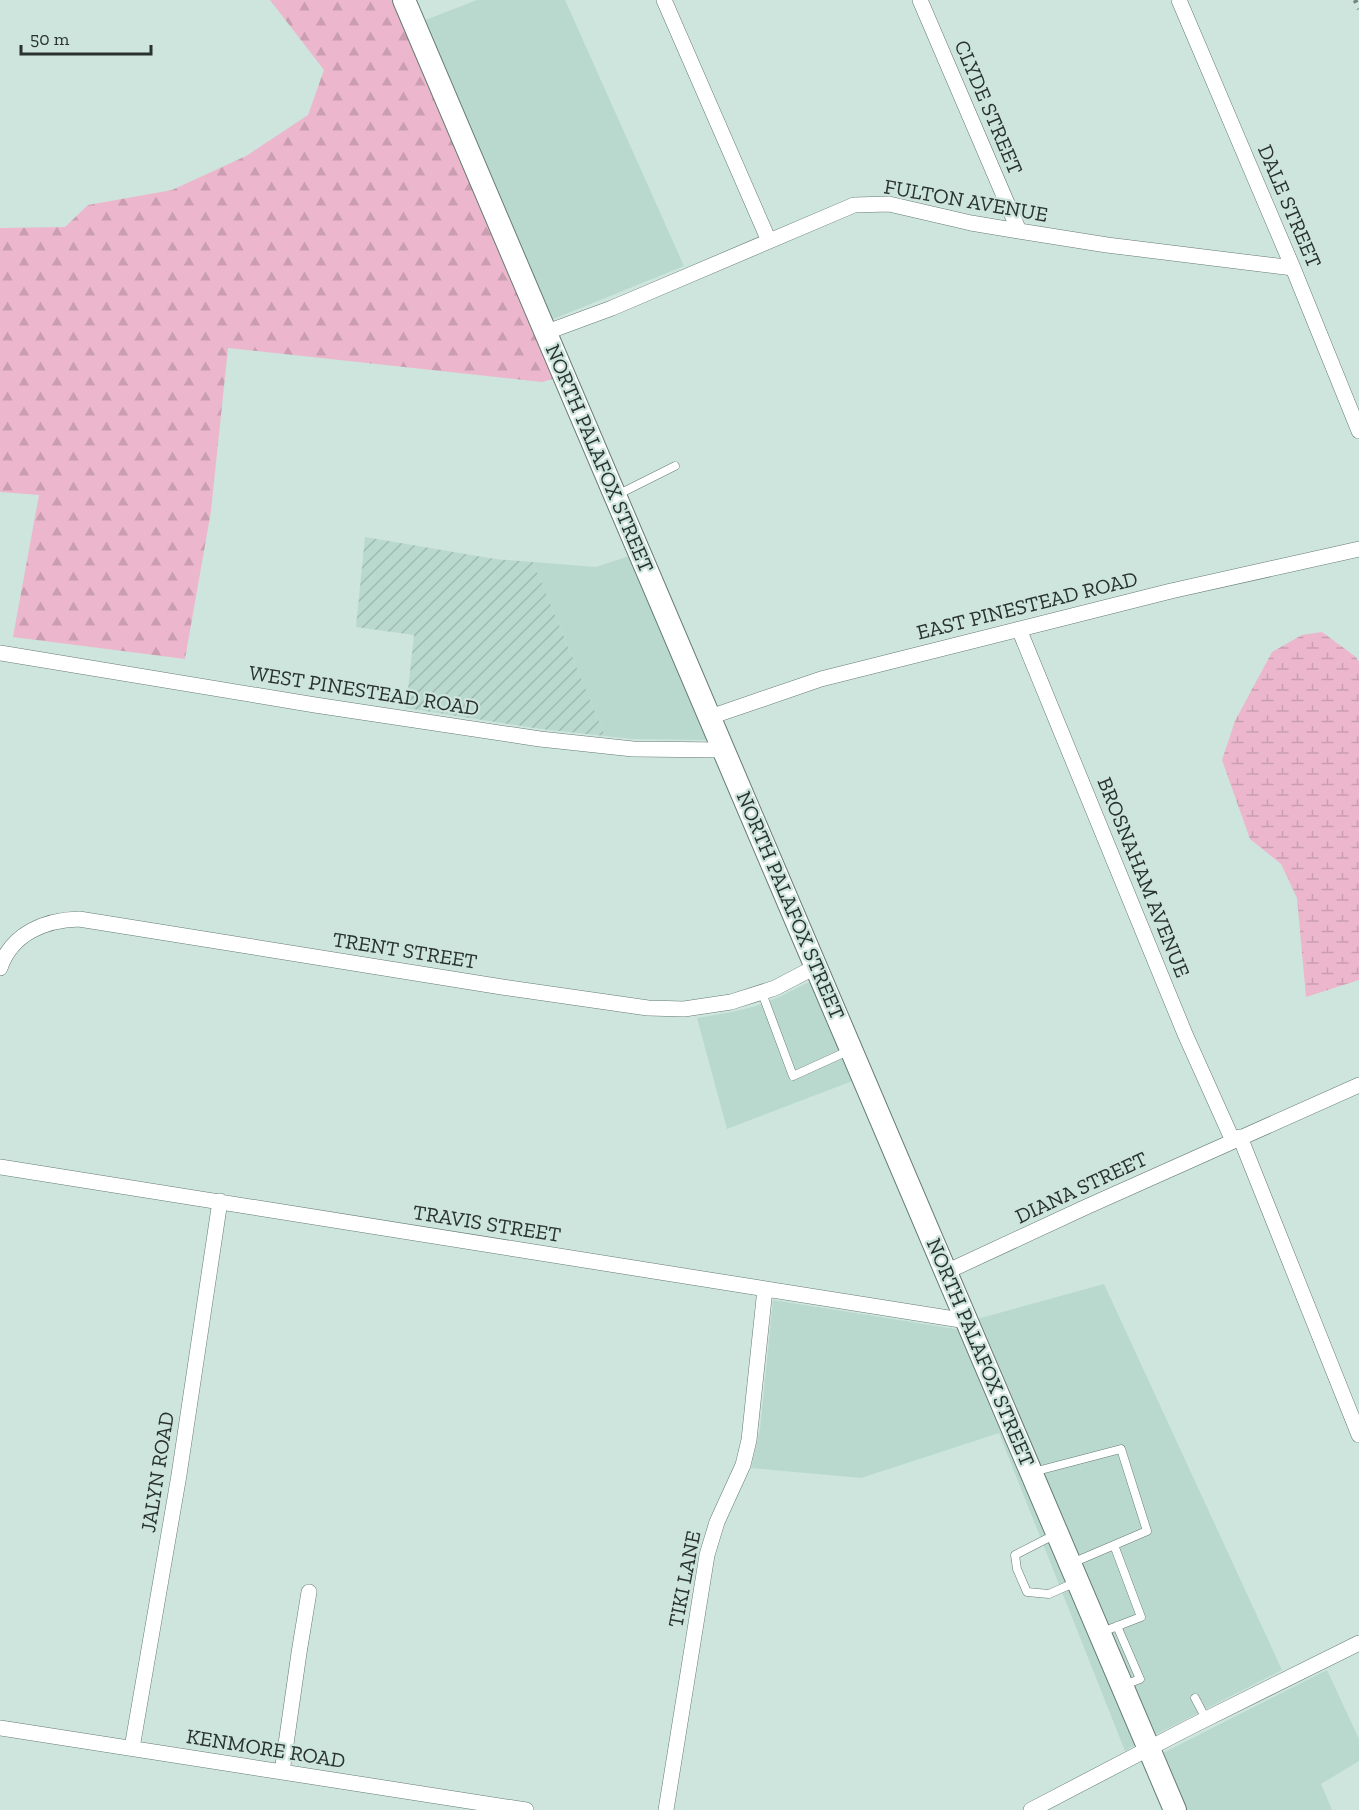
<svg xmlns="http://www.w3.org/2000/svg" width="1359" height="1810" font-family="'Zilla Slab',serif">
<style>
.built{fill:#bad9ce}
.industrial{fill:url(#industrial-furrows)}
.forest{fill:url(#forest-firs)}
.wetland{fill:url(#wetland-marsh)}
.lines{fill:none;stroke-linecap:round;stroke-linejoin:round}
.service-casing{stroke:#657b73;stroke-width:9}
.minor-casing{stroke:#657b73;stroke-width:16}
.secondary-casing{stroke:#657b73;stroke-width:24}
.service{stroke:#fff;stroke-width:8}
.minor{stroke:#fff;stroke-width:15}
.secondary{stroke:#fff;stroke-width:22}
.rail{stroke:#73837d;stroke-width:4.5;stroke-dasharray:3 6;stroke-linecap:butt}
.labels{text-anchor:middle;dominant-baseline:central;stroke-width:4.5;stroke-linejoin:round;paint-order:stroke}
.street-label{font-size:21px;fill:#29322f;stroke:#cde5dc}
</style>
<defs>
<pattern id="industrial-furrows" width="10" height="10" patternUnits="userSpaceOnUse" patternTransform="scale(1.5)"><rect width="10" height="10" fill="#bad9ce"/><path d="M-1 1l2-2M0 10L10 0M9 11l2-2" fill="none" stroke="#a0bbb1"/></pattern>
<pattern id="forest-firs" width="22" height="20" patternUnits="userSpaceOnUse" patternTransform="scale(1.5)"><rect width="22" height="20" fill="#ecb7cd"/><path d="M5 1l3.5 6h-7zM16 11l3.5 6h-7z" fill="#ca9eb0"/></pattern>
<pattern id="wetland-marsh" width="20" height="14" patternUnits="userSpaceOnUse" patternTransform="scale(1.5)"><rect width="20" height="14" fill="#ecb7cd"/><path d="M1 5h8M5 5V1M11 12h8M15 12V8" fill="none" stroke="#ca9eb0"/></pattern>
</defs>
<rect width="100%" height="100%" fill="#cde5dc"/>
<path class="built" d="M477,0H565L684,266L551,320L423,21Z
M632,555L710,740L633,739L605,736L533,562L596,567Z
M813,980L855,1080L727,1129L697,1018L732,1012L756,1006L779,997Z
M1104,1284L1282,1670L1153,1736L977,1319Z
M773,1300L962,1330L1137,1744L1125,1751L999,1433L861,1478L751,1468L760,1429Z
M1327,1670L1359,1739V1761L1321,1784L1332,1810H1185L1161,1754Z"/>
<path class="industrial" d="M365,537L495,559L533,562L605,736L541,729L406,708L414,635L356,627Z"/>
<path class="forest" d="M270,0H395L556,378L542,382L228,348L211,511L185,659L13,637L39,495L0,492V228L65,227L88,205L172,190L246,156L308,115L324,70Z"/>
<path class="wetland" d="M1322,632L1356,657L1359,662V980L1306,997L1297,898L1281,864L1250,839L1222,760L1235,721L1272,652L1302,635Z"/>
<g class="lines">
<g class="service-casing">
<path id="service" d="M617,495L675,466
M762,993L793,1076L848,1051
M1033,1472L1121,1449L1147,1531L1072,1563
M1056,1534L1015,1555L1017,1569L1027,1592L1049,1594L1076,1582
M1117,1626L1140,1679L1124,1685
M1102,1632L1141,1617L1114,1545
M1195,1698L1206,1719"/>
</g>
<g class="minor-casing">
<path id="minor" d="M664,0L769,241
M920,0L1019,231
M1179,0L1293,268L1359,431
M547,332L612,308L854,205L889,204L971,223L1019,231L1107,245L1293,268
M1019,629L1185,1034L1233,1141
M0,653L315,705L540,739L633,749L724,750
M710,717L821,679L1171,591L1359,549
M0,968C12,933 45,920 79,919L502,987L648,1008L684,1009L731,1002L775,988L817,966
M1240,1137L1359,1435
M0,1167L967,1321
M946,1272L1086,1207L1359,1085
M0,1728L526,1810
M132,1748L179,1475L220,1201
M282,1772L299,1653L309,1592
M666,1810L707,1555L717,1522L743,1465L749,1440L765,1289
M1031,1810L1190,1727L1359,1643"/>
</g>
<g class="secondary-casing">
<path id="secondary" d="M404,0L1175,1810"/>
</g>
<use href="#service" class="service"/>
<use href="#minor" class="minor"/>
<use href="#secondary" class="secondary"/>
<path class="rail" d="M1355,0L1359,9"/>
</g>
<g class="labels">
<g class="street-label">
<text transform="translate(989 107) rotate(67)">CLYDE STREET</text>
<text transform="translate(966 200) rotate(10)">FULTON AVENUE</text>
<text transform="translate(1290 206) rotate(67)">DALE STREET</text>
<text transform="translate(600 458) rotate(67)">NORTH PALAFOX STREET</text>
<text transform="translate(1027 605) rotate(-14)">EAST PINESTEAD ROAD</text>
<text transform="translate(364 690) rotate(9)">WEST PINESTEAD ROAD</text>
<text transform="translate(1144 877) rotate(68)">BROSNAHAM AVENUE</text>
<text transform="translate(791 905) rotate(67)">NORTH PALAFOX STREET</text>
<text transform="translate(405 950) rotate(9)">TRENT STREET</text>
<text transform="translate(1081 1187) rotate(-25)">DIANA STREET</text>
<text transform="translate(487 1223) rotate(9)">TRAVIS STREET</text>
<text transform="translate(981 1352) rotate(67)">NORTH PALAFOX STREET</text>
<text transform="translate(157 1472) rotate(-81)">JALYN ROAD</text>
<text transform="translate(684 1579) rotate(-79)">TIKI LANE</text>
<text transform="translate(266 1748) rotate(9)">KENMORE ROAD</text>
</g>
</g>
<path d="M21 45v9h130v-9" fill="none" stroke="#29322f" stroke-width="3"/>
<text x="30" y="45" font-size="18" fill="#29322f" stroke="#cde5dc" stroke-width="4.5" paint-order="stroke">50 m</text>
</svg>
